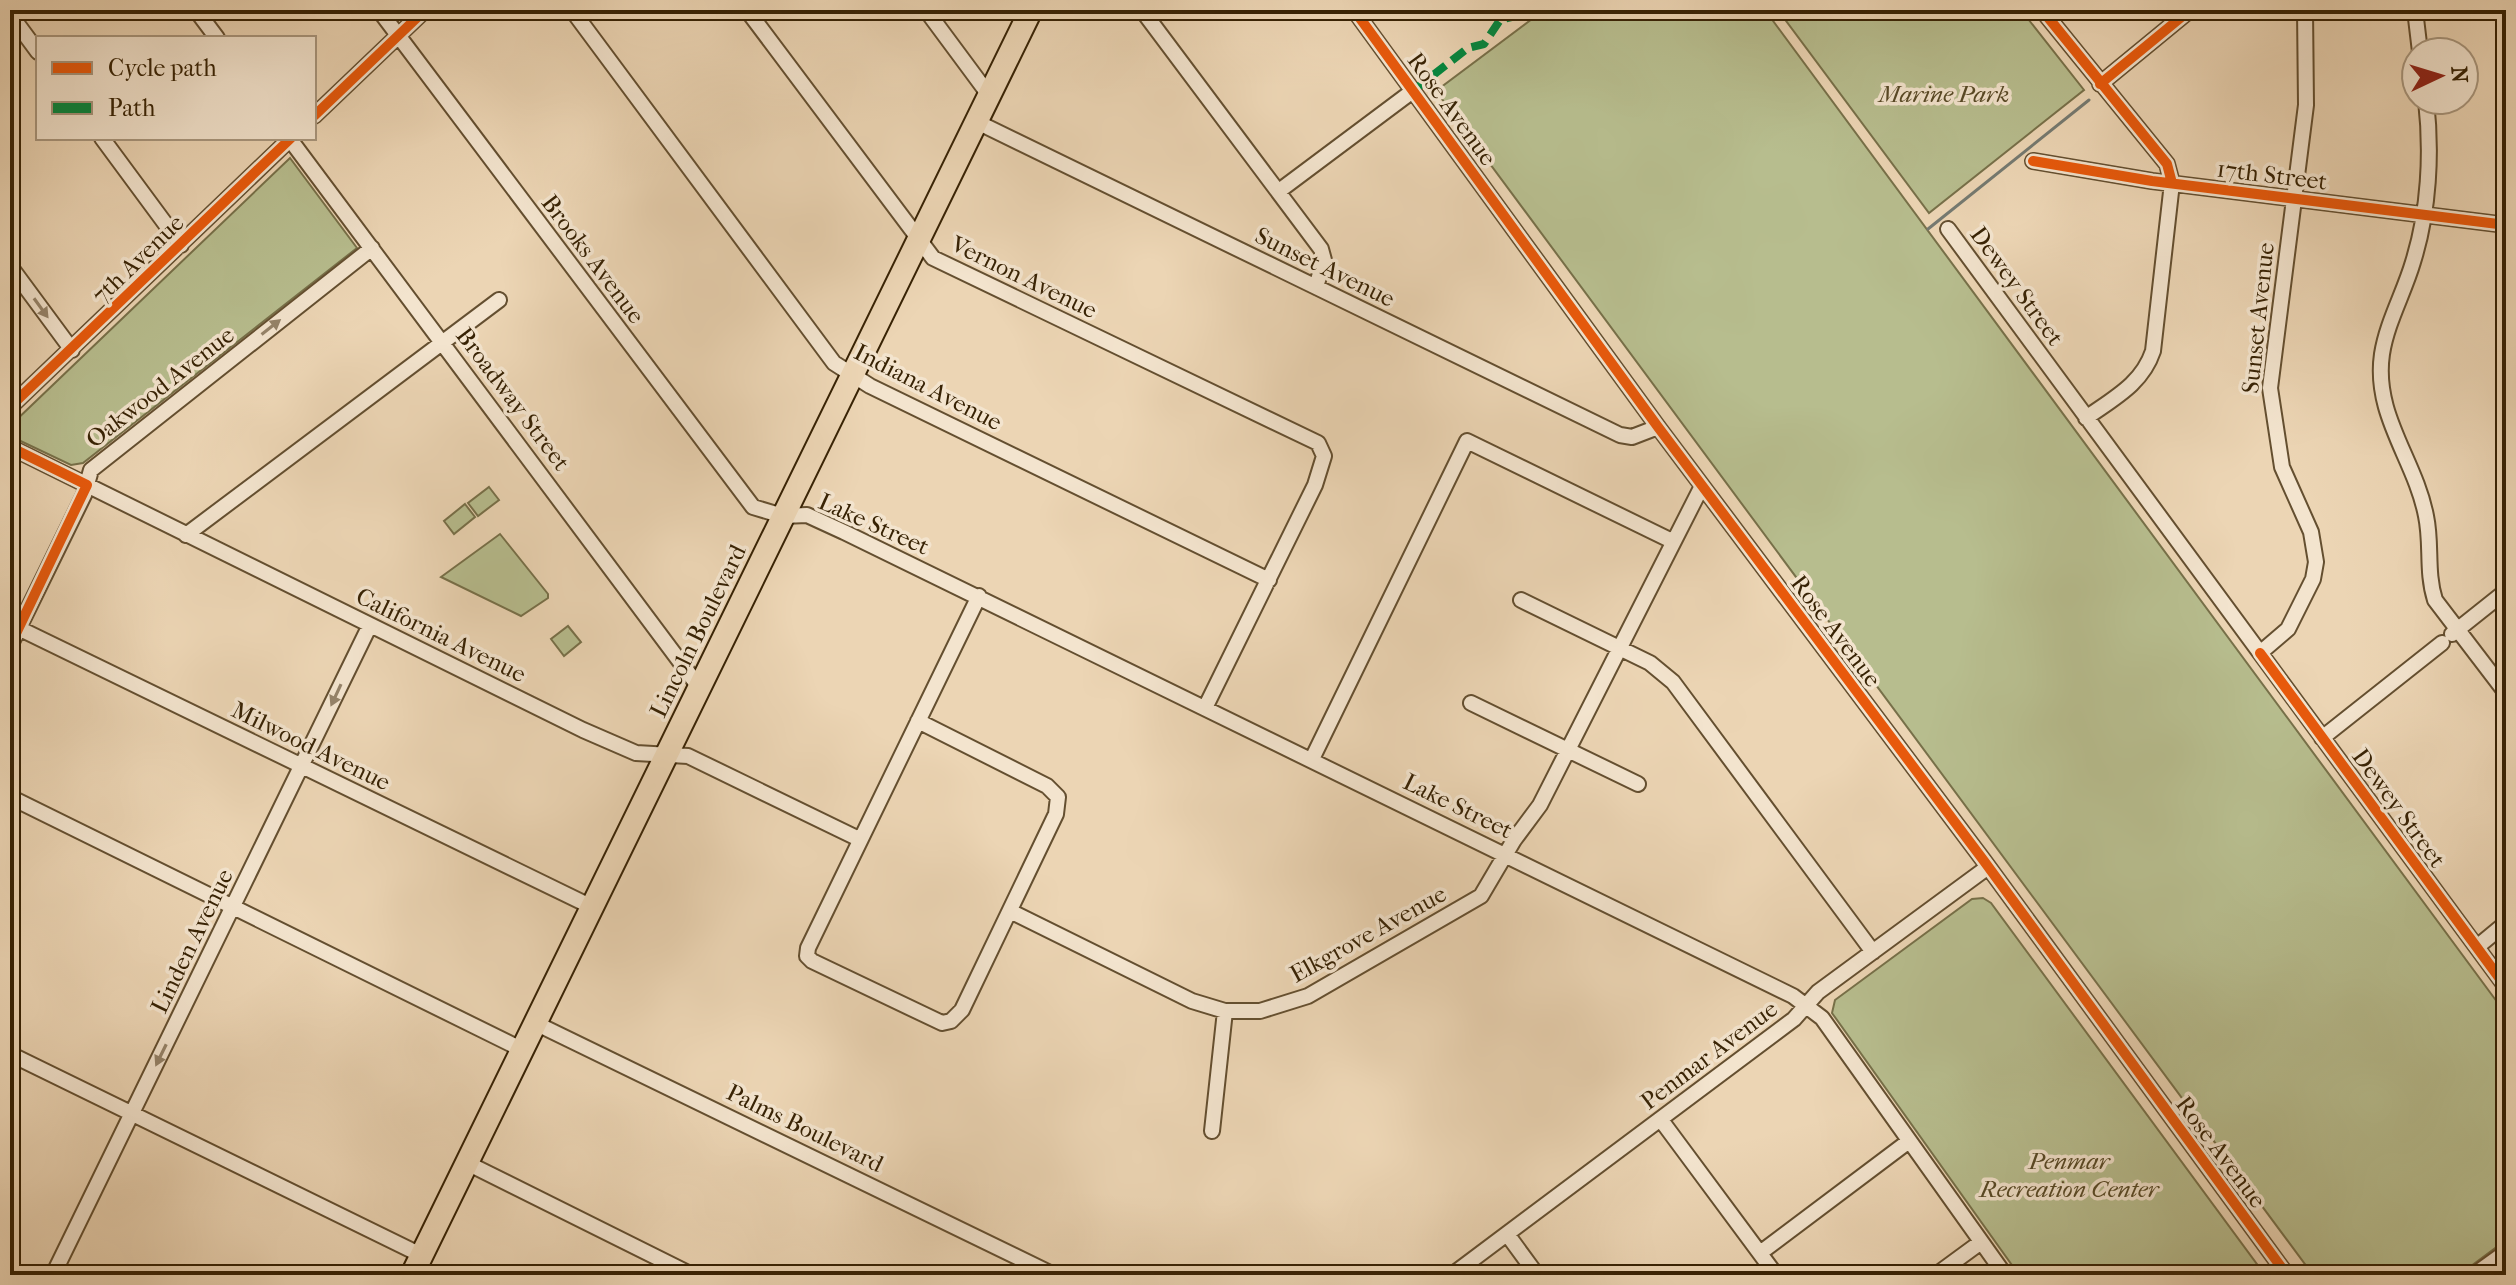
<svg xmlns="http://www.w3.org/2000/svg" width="2516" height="1285" font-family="'IM FELL French Canon',serif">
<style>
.green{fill:#b7bd8e;stroke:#777049;stroke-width:2}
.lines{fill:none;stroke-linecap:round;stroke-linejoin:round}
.stream{stroke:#757a71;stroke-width:3}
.minor-casing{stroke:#644f30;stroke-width:18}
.highway-casing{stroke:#372204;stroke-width:26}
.minor{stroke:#f3e4ce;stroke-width:14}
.highway{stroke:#ecd5b4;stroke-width:22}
.quiet{stroke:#00873e;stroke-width:8;stroke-dasharray:16 8;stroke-linecap:butt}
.cycleway-casing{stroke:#f3e4ce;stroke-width:15}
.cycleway{stroke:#e8590c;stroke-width:10}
.oneway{fill:#958369}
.labels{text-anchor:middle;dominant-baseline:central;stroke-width:7;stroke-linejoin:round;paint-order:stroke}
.park-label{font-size:24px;font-style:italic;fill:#574926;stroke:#f3e4ce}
.street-label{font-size:24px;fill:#372204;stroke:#f3e4ce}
</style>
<rect width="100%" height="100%" fill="#ecd5b4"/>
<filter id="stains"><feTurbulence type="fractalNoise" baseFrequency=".0025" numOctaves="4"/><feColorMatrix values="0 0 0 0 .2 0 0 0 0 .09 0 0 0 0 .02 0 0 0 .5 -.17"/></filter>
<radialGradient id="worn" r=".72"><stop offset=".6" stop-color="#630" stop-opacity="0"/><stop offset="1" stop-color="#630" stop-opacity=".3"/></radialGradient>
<path class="green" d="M1544,10H1765L2506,1014V1240L2459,1275H2313L1436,91Z
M1778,10H2021L2084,90L1929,213Z
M290,158L357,248L83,463L71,465L10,436V426Z
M489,487L499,500L478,516L468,503Z
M465,504L475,517L454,534L444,521Z
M500,534L548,594V598L521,616L441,577Z
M568,626L581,642L564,656L551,639Z
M1983,898L1991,903L2265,1275H2019L1832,1013L1835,1000L1972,899Z"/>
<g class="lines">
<path class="stream" d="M1928,229L2089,100"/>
<g class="minor-casing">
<path id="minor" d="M196,10L217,38
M379,10L753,507L783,516L807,515L844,532L1793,996L1822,1018L2005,1275
M572,10L834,363L870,386L1269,580
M747,10L933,258L1318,443L1324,456L1315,485L1206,706
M926,10L989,95
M1142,10L1321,249L1324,260L1316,287
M1354,10L1658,427L1984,861L2287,1275
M2042,10L2167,164L2172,183L2153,351C2142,384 2114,398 2086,418
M2415,10L2420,52
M10,14L38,52
M2100,84L2190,10
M2426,100C2432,153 2429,211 2413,262C2404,293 2387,322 2382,354C2373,415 2415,459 2426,516C2432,544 2426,572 2435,600L2506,693
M314,116L425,10
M975,121L1620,435L1632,437L1658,427
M102,138L181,245
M289,138L699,687
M2033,161L2152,181L2506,225
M1279,191L1414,90
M1948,229L2506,987
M10,266L72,350
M10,407L291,138
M10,447L583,730L636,753L688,756L859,839
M186,535L499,300
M1521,600L1650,663L1673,682L1873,952
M10,624L592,907
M2452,634L2506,591
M10,646L84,495L91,470L372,248
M2260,653L2288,629L2313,579L2316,562L2311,532L2282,467L2270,388L2306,105L2305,10
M1471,703L1638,784
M918,721L1047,786L1058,797L1056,814L962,1010L951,1021L942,1023L812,961L807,956L808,948L979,596
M2322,738L2442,643
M1312,759L1467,441L1672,541
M10,797L521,1049
M1010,911L1192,1001L1225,1011H1260L1308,996L1481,896L1514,840L1540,805L1702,486
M2477,947L2506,923
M535,1023L1054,1275
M10,1054L421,1255
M1661,1120L1776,1275
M1212,1131L1225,1011
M467,1163L692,1275
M1507,1234L1537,1275
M1760,1253L1909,1141
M53,1275L370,625
M1452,1275L1794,1019L1818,992L1988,867
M1936,1275L1981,1242
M2474,1275L2506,1252"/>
</g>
<g class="highway-casing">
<path id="highway" d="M412,1275L1031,10"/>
</g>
<use href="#minor" class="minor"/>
<use href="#highway" class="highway"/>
<path class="quiet" d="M1414,90L1468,48L1484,44L1500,20L1520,15L1526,10"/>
<g class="cycleway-casing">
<path id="cycleway" d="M1354,10L1658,427L1984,861L2287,1275
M2042,10L2167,164L2172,183
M2100,84L2190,10
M314,116L425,10
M2033,161L2152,181L2506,225
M10,407L291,138
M10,447L87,485L10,646
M2260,653L2506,987"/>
</g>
<use href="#cycleway" class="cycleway"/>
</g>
<defs><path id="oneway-solid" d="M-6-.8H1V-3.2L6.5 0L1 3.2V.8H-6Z" transform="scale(2)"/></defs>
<g class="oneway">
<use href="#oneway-solid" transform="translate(41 308) rotate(54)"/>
<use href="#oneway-solid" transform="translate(271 327) rotate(-38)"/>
<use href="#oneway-solid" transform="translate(336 695) rotate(115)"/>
<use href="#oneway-solid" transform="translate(161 1055) rotate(116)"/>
</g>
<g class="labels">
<g class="park-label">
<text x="1944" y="94">Marine Park</text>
<text x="2069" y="1161">Penmar<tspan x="2069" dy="28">Recreation Center</tspan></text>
</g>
<g class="street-label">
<text transform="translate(1452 109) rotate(54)">Rose Avenue</text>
<text transform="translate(2272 175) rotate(7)">17th Street</text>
<text transform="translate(138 259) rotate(-44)">7th Avenue</text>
<text transform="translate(593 259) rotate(53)">Brooks Avenue</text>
<text transform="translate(1325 267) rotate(26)">Sunset Avenue</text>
<text transform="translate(1024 277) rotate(26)">Vernon Avenue</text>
<text transform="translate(2017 286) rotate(54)">Dewey Street</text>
<text transform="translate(2258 318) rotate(-84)">Sunset Avenue</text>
<text transform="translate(160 387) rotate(-38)">Oakwood Avenue</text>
<text transform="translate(928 387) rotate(27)">Indiana Avenue</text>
<text transform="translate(513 399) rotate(53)">Broadway Street</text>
<text transform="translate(874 524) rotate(24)">Lake Street</text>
<text transform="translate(698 631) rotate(-64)">Lincoln Boulevard</text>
<text transform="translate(1836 631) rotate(53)">Rose Avenue</text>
<text transform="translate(441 635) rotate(26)">California Avenue</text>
<text transform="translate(311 746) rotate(26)">Milwood Avenue</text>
<text transform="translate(1458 806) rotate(26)">Lake Street</text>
<text transform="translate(2399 808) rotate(54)">Dewey Street</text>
<text transform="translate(1368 934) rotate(-29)">Elkgrove Avenue</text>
<text transform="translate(192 941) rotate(-64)">Linden Avenue</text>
<text transform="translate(1709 1055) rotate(-37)">Penmar Avenue</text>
<text transform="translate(805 1128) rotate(26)">Palms Boulevard</text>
<text transform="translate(2221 1152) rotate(53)">Rose Avenue</text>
</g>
</g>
<rect width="2516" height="1285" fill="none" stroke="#ecd5b4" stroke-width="40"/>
<rect x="12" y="12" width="2492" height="1261" fill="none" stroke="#372204" stroke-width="4"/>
<rect x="20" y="20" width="2476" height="1245" fill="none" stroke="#372204" stroke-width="2"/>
<rect x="36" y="36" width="280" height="104" fill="#f3e4ce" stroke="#a8967d" stroke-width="2"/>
<rect x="52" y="62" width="40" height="12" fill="#e8590c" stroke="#a8967d" stroke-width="2"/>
<text x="108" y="76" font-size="24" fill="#372204">Cycle path</text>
<rect x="52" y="102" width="40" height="12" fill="#00873e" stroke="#a8967d" stroke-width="2"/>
<text x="108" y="116" font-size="24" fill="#372204">Path</text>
<g transform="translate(2440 76) rotate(86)"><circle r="38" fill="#f3e4ce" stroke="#a8967d" stroke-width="2"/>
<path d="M0-6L14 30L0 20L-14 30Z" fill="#8f2418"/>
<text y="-12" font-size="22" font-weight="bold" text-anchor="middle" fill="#372204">N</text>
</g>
<rect width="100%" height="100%" filter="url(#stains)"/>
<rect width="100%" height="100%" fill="url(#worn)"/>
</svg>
